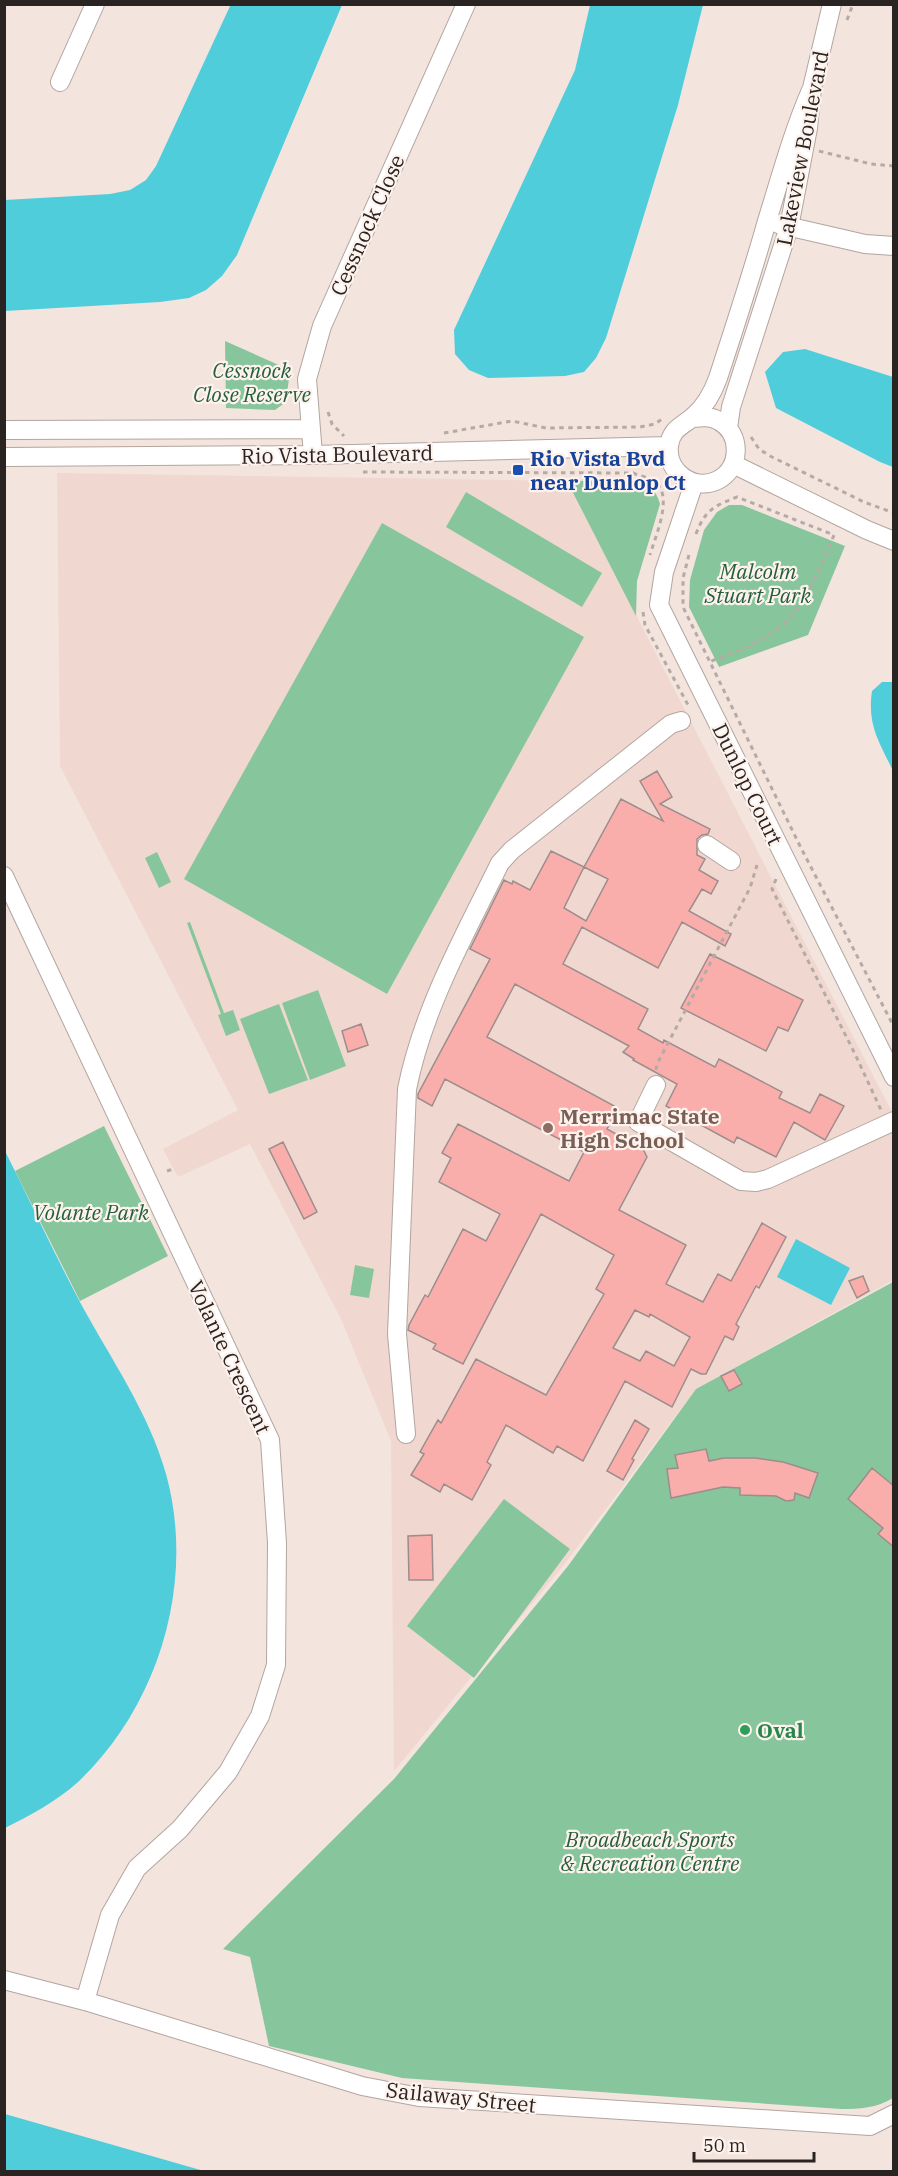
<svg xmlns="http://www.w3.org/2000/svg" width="898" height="2176" font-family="'IBM Plex Serif',serif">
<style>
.built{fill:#f0d8d0}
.green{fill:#87c59c}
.water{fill:#4fcddb}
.building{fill:#faaeab;stroke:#9c8d8c;stroke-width:1.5;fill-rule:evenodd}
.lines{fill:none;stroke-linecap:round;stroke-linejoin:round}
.minor-casing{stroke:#b3a59f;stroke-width:20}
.path{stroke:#b6aaa5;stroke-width:3;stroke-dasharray:4.5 4.5;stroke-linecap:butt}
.minor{stroke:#fff;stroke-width:18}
.transit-dot{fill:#1a4fb4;stroke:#fef2ed;stroke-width:2}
.education-dot{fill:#8d6e63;stroke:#fef2ed;stroke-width:2}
.leisure-dot{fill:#2e9e5b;stroke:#fef2ed;stroke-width:2}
.labels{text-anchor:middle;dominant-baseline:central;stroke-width:4.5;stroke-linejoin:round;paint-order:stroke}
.street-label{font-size:21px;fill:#292321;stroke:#fef2ed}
.park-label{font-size:21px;font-style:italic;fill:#235f3c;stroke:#fef2ed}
.transit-label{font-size:21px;font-weight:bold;fill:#164399;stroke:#fef2ed;text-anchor:start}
.education-label{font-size:21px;font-weight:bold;fill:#785e54;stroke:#fef2ed;text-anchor:start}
.leisure-label{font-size:21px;font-weight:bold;fill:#27864d;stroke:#fef2ed;text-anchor:start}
</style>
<rect width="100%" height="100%" fill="#f3e4de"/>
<path class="built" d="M57,473L567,481L893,1114V1280L696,1389L563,1566L394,1771L391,1441L341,1319L250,1144L178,1177L163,1149L238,1110L60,766Z"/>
<path class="green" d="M225,341L290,370L286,402L275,410L226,408Z
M632,480C648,482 656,489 660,504L637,581L636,616L567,481Z
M466,492L602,573L582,607L446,527Z
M729,505H742L845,546L808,635L719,667L689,607L690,580L704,530L717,512Z
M382,523L584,637L387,994L184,879Z
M157,852L171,882L159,888L145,858Z
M190,922L224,1013L233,1010L240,1030L226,1036L218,1015L221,1014L187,923Z
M318,990L346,1066L310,1080L282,1003Z
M279,1004L308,1080L269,1094L240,1019Z
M104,1126L168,1256L80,1301L15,1171Z
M355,1265L374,1269L369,1298L350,1295Z
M893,1282V2098C877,2108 859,2109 841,2109L402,2078L269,2046L250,1957L223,1949L394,1779L568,1566L696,1389Z
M504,1499L570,1549L474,1678L407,1626Z"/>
<path class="water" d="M231,4L342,5L237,255L222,276L206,290L189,298L160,302L5,311V200L110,194L130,190L146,180L156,166Z
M590,5H703L678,105L606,338L596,358L584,372L565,376L488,378L469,370L455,354L454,330L575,70Z
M805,349L893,377V467L880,462L776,408L765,372L783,352Z
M882,682H893V771C879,741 867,725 872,691Z
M4,1149C30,1201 54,1253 81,1304C111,1359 149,1413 166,1474C196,1582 159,1706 78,1782C57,1801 29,1816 5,1828Z
M796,1239L850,1268L831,1305L777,1277Z
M5,2114L204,2171H5Z"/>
<path class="building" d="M657,771L672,797L660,804L710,829L708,834L702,835L697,839V855L705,859L699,870L718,881L711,894L702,889L689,911L731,934L725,946L682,922L658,968L582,927L563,964L648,1009L638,1029L663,1043L664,1040L715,1067L719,1059L782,1092L779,1098L810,1113L820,1094L844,1106L825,1140L794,1122L776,1157L737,1137L734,1143L666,1106L677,1084L633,1060L634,1059L623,1052L629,1046L515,984L487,1037L618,1108L607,1129L643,1149L647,1157L619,1210L686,1245L666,1284L703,1302L718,1274L731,1281L762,1223L786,1237L759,1288L756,1286L736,1324L739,1327L733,1340L725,1336L706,1374H701L691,1369L672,1407L625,1381L583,1461L557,1446L553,1453L506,1425L487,1462L491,1465L472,1500L444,1484L440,1492L411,1475L424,1454L420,1452L438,1420L441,1423L476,1359L546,1395L604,1294L596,1289L614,1255L541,1214L463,1364L433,1349L436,1344L408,1330L409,1325L425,1295L428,1297L463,1229L486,1241L500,1214L439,1182L451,1158L442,1153L458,1124L569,1181L584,1152L445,1079L432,1106L418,1098V1094L490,959L470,949L504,880L512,884L513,881L530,890L551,851L584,867L621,799L663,821L640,781ZM584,867L608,879L586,921L564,908ZM635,1310L649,1317L650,1314L690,1337L674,1366L646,1351L640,1361L613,1348Z
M710,954L803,1000L788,1031L778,1027L766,1051L681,1008Z
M361,1024L368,1045L348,1052L342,1031Z
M283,1142L317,1212L304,1219L269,1149Z
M863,1276L869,1291L857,1298L849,1281Z
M734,1370L742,1384L729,1391L721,1376Z
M635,1420L649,1429L632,1459L634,1460L623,1480L607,1471Z
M706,1449L709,1461L724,1458H755L783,1462L818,1473L809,1498L795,1493L794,1500L786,1501L776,1496L740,1495V1488L723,1487L671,1498L667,1469L678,1468L675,1455Z
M872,1468L894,1486V1547L878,1534L883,1528L848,1499Z
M432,1535L433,1580H409L408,1536Z"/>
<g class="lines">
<g class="minor-casing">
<path id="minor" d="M60,82L95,4
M778,224L865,244L894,246
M692,418C702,417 711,416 719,421C742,434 741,468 718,480C694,492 666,472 669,446C671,428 683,426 694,416C705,406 713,392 718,378C735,326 752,274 767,221C781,176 793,131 812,88
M728,428L731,407L789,227L808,128L812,88L832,4
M4,430L311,429
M313,455L307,379L322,326L466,4
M4,457L313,455L669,446
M733,464L867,530L894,541
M694,483L664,572L659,605L894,1077
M707,845L731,861
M4,876L270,1440L277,1543L276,1665L260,1716L228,1772L180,1829L137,1868L110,1915L85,2001
M656,1085L638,1122L741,1181L756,1182L768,1179L894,1121
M406,1434L397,1334L407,1089C423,1009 464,936 500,863L512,850L671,724L681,721
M4,1980L85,2001L362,2086L419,2097L870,2126L894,2114"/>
</g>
<path class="path" d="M847,20L853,4
M819,151L871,164L894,166
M328,412L332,424L344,436
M444,433L512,421L546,428L640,427L655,424L662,419
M751,437L759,449L770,456L864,502L894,513
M363,472L633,473C640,476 650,478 655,482C674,496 655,537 650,555
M696,534C705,510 714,506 737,497L834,535C821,566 804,610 776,630C756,645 732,653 709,662
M689,555L683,578V607L801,848L894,1027
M643,612L645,625L688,705
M776,879L772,889L855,1054L881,1110
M656,1070L657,1064L750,888L757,865
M167,1171L173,1169"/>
<use href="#minor" class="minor"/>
</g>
<rect class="transit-dot" x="512" y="464" width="12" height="12" rx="3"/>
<circle class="education-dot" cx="548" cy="1128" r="6"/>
<circle class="leisure-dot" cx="745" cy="1730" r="6"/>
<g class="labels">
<g class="street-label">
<text transform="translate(802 148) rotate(-79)">Lakeview Boulevard</text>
<text transform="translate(367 225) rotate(-66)">Cessnock Close</text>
<text transform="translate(337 454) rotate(-1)">Rio Vista Boulevard</text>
<text transform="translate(748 784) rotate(64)">Dunlop Court</text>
<text transform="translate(230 1357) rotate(65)">Volante Crescent</text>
<text transform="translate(461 2097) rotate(6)">Sailaway Street</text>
</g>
<g class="park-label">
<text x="252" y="370">Cessnock<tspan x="252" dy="24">Close Reserve</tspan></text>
<text x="758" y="571">Malcolm<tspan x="758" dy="24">Stuart Park</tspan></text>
<text x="91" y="1212">Volante Park</text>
<text x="650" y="1839">Broadbeach Sports<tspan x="650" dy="24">&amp; Recreation Centre</tspan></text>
</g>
<g class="transit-label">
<text x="530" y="458">Rio Vista Bvd<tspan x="530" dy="24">near Dunlop Ct</tspan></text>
</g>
<g class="education-label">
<text x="560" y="1116">Merrimac State<tspan x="560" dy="24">High School</tspan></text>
</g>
<g class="leisure-label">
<text x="757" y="1730">Oval</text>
</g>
</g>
<rect width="898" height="2176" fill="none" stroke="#292321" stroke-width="12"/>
<path d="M694 2152v9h120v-9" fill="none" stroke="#292321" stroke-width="3"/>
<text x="703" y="2152" font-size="18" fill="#292321" stroke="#fef2ed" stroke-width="4.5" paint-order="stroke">50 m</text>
</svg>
